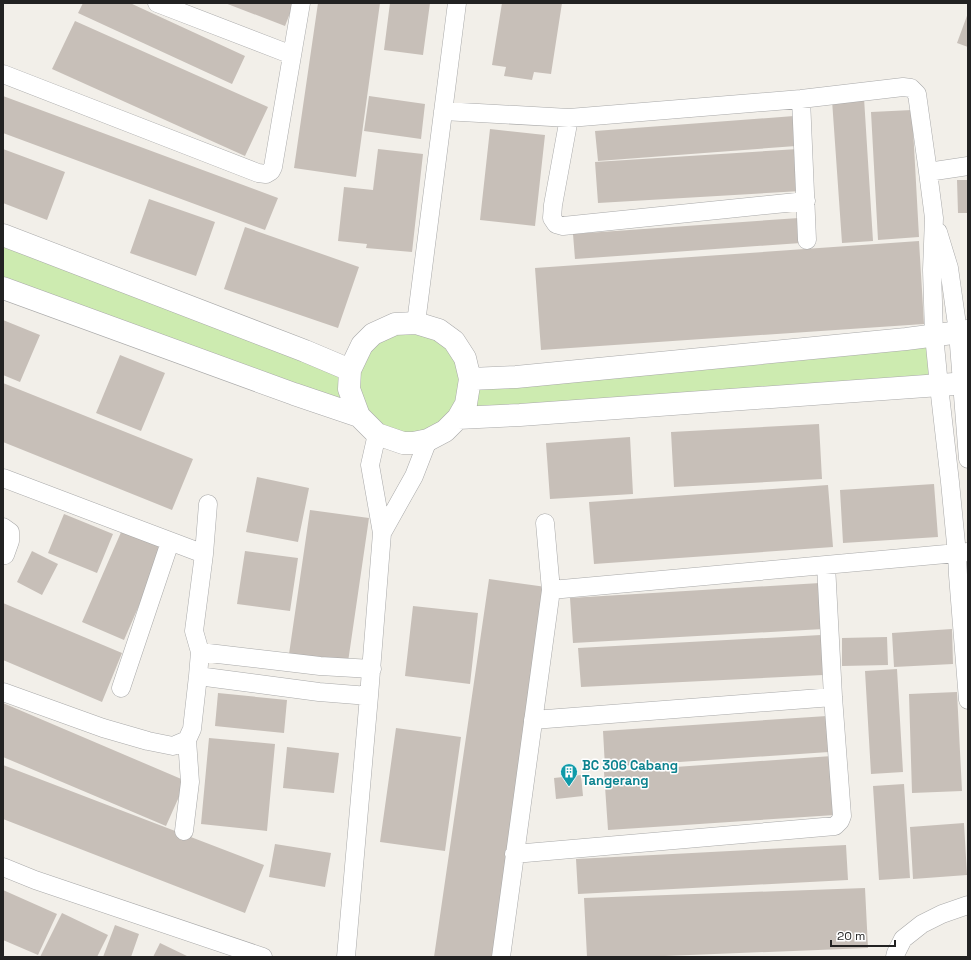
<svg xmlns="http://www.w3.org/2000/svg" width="971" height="960" font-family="'Space Grotesk',sans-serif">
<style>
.grass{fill:#cdebb0}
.building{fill:#c7bfb8}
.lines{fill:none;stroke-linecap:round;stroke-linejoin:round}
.minor-casing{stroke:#a9a9a9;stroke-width:19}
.tertiary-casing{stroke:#a9a9a9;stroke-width:23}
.minor{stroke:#fff;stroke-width:18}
.tertiary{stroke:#fff;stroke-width:22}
.labels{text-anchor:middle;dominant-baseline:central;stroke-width:3;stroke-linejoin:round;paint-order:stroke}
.culture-label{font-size:13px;font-weight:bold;fill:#0d838f;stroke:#fff;text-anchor:start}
</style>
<rect width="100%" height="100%" fill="#f2efe9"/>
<path class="grass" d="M3,235L350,370L373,334L439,330L470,379L934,335L939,386L459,418L413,443L3,287Z"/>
<path class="building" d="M83,3H130L245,56L232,84L78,13Z
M225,3H294L285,26Z
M318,3H380L356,177L294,168Z
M390,3H430L423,55L384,50Z
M502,3H562L551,74L534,72L532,80L504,76L506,67L492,65Z
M968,13V47L957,43Z
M75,21L268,107L245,156L52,69Z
M3,96L278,198L265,230L3,133Z
M369,96L425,104L421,139L364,131Z
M864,98L873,241L842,243L832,100Z
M912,110L919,237L878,240L871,112Z
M794,116L796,146L598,161L595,131Z
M490,129L545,135L535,226L480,220Z
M3,149L65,172L47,220L3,203Z
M378,149L423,154L412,252L366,248L367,244L338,241L344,187L373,190Z
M798,149L801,191L598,203L595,162Z
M957,180H968V213H958Z
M149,199L215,222L196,276L130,253Z
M799,218L801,243L575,259L573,234Z
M245,227L359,267L338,328L224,289Z
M919,241L924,324L541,350L535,268Z
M3,320L40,335L20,382L3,375Z
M120,355L165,373L141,431L96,413Z
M3,383L193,459L172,510L3,442Z
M819,424L822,479L674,487L671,432Z
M630,437L633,494L550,499L546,443Z
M257,477L309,488L298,542L246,532Z
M934,484L938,537L843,543L840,490Z
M828,485L833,547L594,564L589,502Z
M310,510L369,518L348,662L289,654Z
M64,514L113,534L97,573L48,553Z
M122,530L164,548L124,640L82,622Z
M32,551L58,564L42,595L17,582Z
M245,551L298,558L290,611L237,604Z
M489,579L546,587L492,957H434Z
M820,583L823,629L573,643L570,598Z
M3,603L122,653L102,702L3,660Z
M413,606L478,613L470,684L405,676Z
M952,629L953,664L894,667L892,633Z
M821,635L823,675L581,687L578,648Z
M887,637L888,665L842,666V638Z
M897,669L903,772L871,774L865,671Z
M957,692L962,791L912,793L909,694Z
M218,693L287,700L284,733L215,726Z
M3,703L186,781L166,826L3,757Z
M827,716L829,752L605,767L603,731Z
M396,728L461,737L445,851L380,842Z
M209,738L275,744L267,831L201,824Z
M287,747L339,753L334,793L283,788Z
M832,756L835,815L608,830L604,772Z
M3,765L264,865L245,913L3,819Z
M581,775L583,796L556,799L554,778Z
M904,784L910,878L879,880L873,786Z
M964,823L967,875L913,879L910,827Z
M275,844L331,853L325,887L269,877Z
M846,845L848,880L578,894L576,859Z
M865,888L868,948L665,956L587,957L584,898Z
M3,890L57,914L38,955L3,940Z
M62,913L108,935L97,957H40Z
M115,925L139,934L131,957H103Z
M160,943L189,957H153Z"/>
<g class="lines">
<g class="minor-casing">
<path id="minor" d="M157,3L292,55
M3,74L258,173L266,174L271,171L273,167L301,3
M801,99L807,240
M443,111L569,118L801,99L903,87L911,88L917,94L928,172L934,218L932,270L934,335L939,386L950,482L957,554L958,575L968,700
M569,118L553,205L552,218L556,224L563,226L806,201
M928,172L968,166
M938,232L949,268L958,332L968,459
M416,323L457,3
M3,478L204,554L194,631L200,652L198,676L192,729L187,740L173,746L148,741L103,728L3,692
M3,527L10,532V541L5,555
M382,533L414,476L428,440
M204,554L208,504
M551,590L968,552
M200,652L320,666L372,669
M198,676L319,692L369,696
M121,688L170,542
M533,720L833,697
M184,831L190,782L187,740
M514,854L835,826L840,821L842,816L833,697L826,565
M3,867L35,880L263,957
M346,957L369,696L382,533L370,465L377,434
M501,957L551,590L545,523
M895,957L896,953L903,939L922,924L942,914L968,905"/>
</g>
<g class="tertiary-casing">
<path id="tertiary" d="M3,235L305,351L350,370
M3,288L294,394L359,416L377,434L403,443H413L428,440L445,431L458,418L466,404L470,379L465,358L454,341L439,330L416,323L395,324L373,334L362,345L350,370L349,389L359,416
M470,379L516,377L906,339L968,331
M458,418L520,415L968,383"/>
</g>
<use href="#minor" class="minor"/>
<use href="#tertiary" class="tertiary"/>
</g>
<defs>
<g id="building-pin" transform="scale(0.9)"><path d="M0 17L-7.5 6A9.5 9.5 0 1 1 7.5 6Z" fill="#0f9aa8" stroke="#fff"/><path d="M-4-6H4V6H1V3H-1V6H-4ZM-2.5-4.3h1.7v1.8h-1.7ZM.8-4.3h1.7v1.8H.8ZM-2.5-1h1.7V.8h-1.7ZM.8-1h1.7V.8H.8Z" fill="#fff"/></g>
</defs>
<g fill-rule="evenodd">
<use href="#building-pin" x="569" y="772"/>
</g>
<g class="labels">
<g class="culture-label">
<text x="582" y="765">BC 306 Cabang<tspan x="582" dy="15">Tangerang</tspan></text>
</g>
</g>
<rect width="971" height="960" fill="none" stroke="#222222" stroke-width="8"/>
<path d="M831 940v6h64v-6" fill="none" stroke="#222222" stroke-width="2"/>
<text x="837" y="940" font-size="12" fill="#222222" stroke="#ffffff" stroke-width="3" paint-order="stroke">20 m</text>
</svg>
